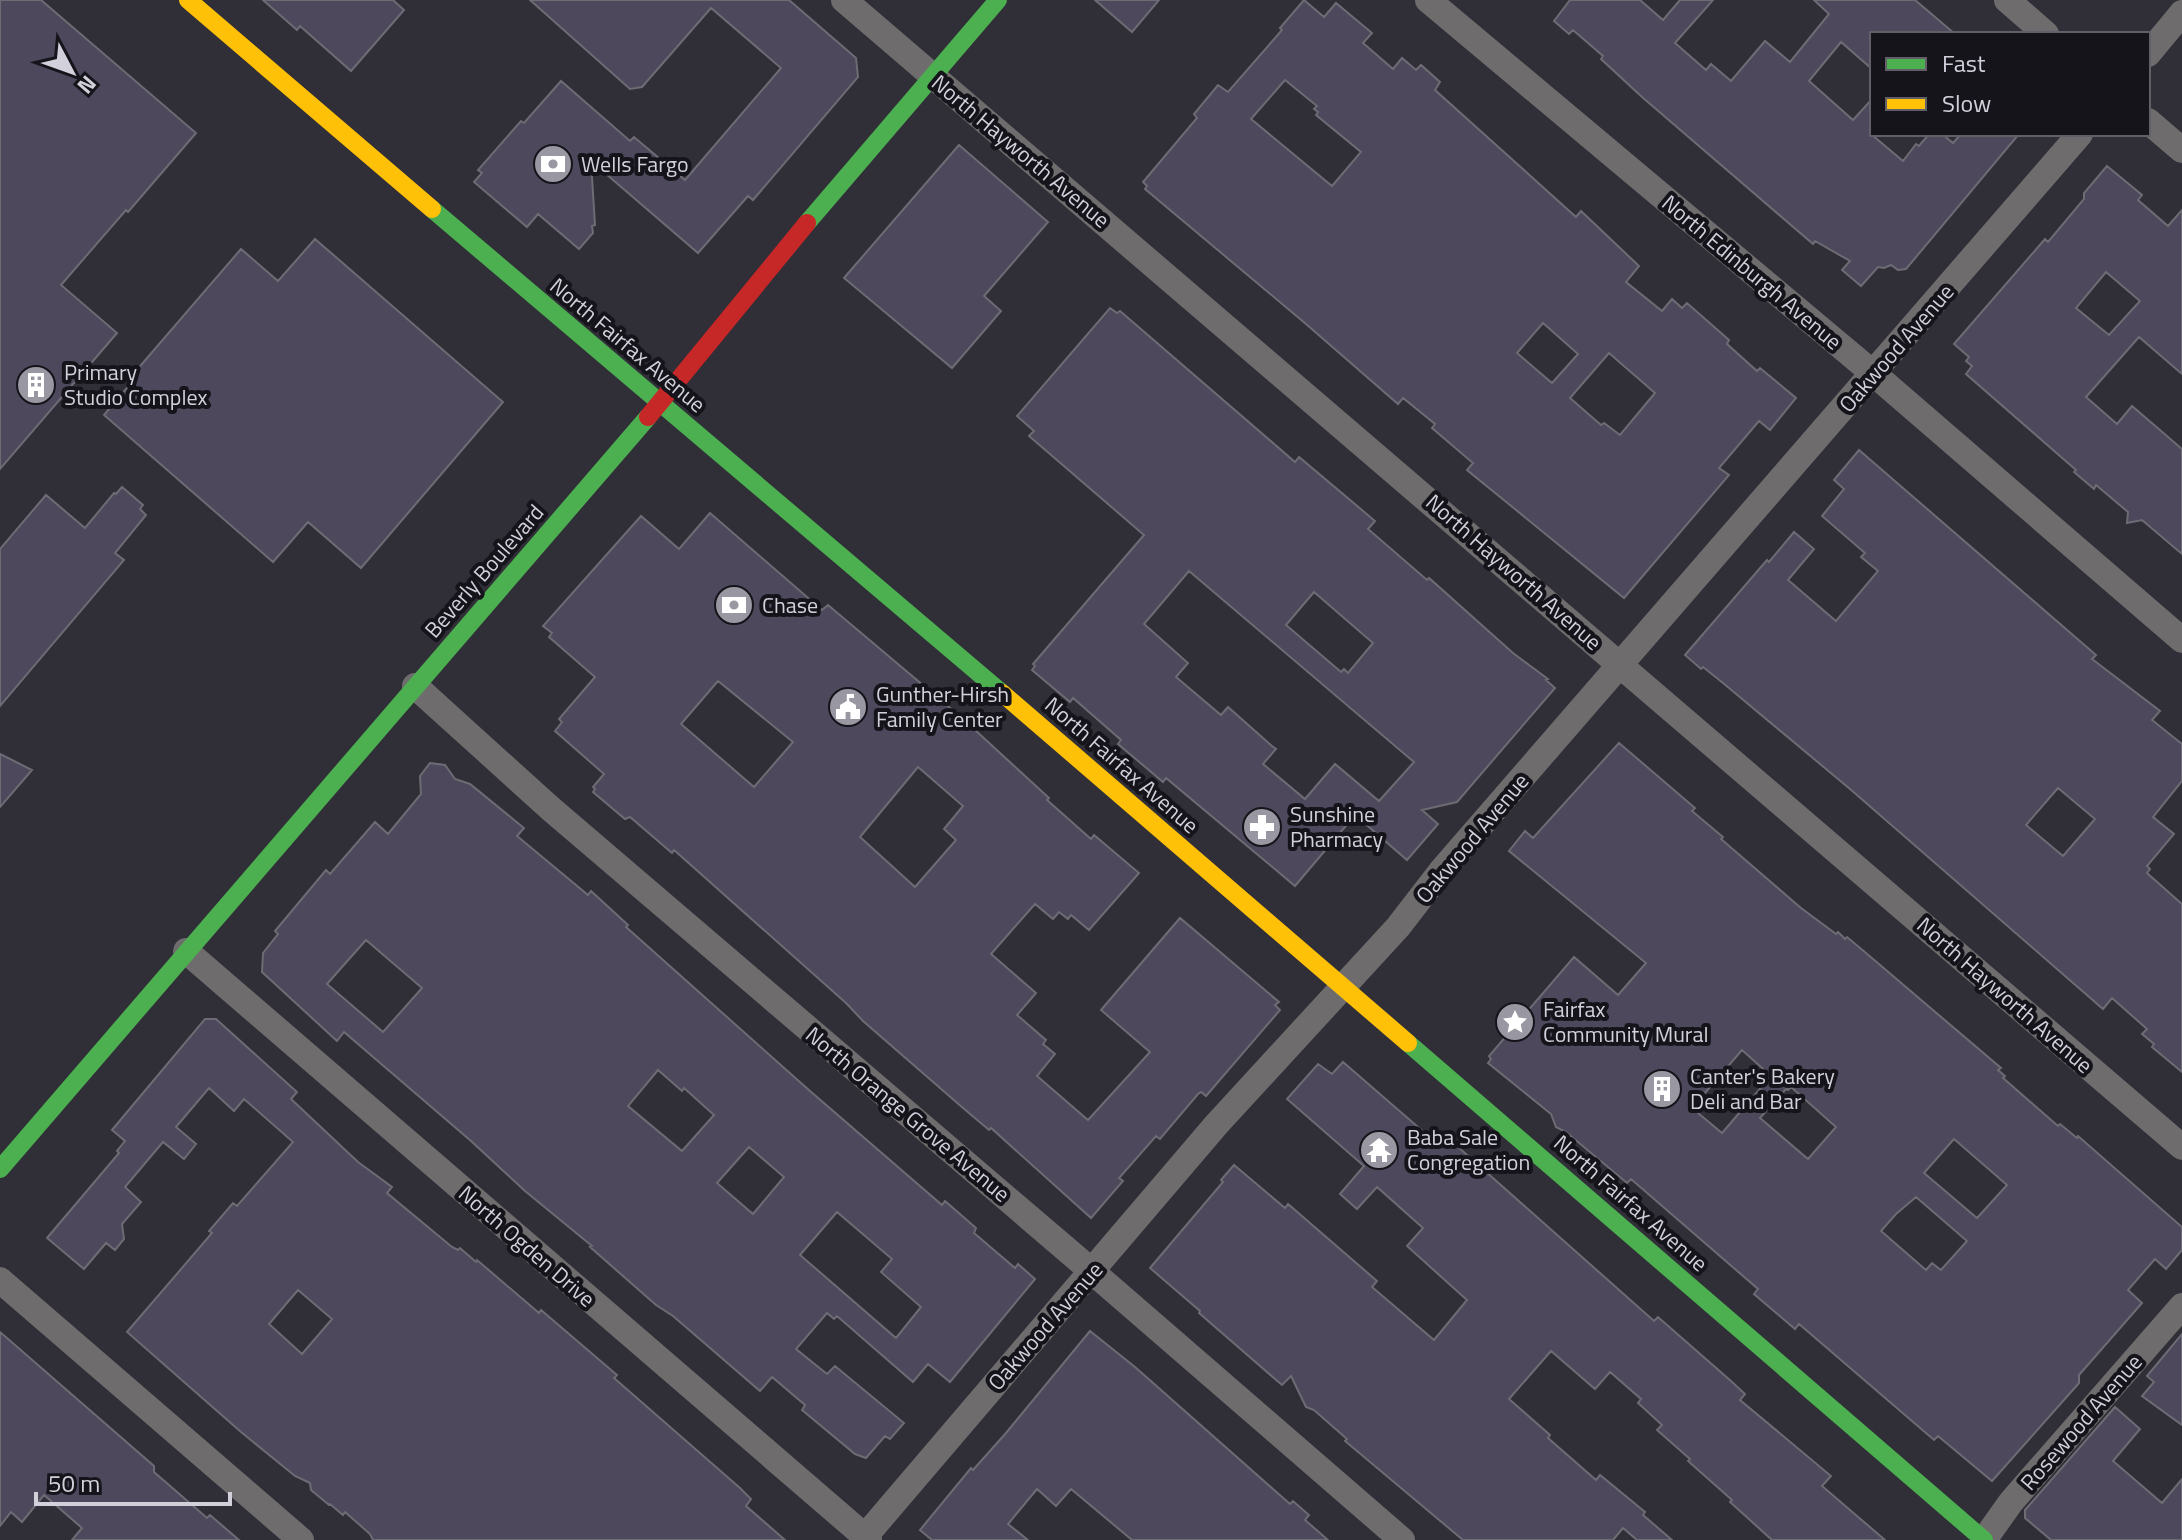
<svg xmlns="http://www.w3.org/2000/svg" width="2182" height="1540" font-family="'Titillium Web',sans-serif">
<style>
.building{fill:#4d485b;stroke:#6d6b74;stroke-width:2;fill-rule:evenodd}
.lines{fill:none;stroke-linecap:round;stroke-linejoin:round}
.street{stroke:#6f6c6d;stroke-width:26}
.fast{stroke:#4caf50;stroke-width:18}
.slow{stroke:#ffc107;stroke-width:18}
.jam{stroke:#c62828;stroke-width:18}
.labels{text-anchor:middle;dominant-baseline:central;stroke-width:8;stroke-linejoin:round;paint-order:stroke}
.street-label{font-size:22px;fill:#d2d0db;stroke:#15141b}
.poi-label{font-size:22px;fill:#d2d0db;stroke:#15141b;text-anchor:start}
</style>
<rect width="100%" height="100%" fill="#302e37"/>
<path class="building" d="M0,0H41L196,133L128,212L126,210L61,285L117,333L0,469Z
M263,0H393L404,10L351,71L300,26L297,30Z
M530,0H789L856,58L858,77L753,200L748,196L698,253L591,161L595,225L592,226L593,233L579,249L538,214L527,227L474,182L482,173L478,170L521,121L524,123L561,81L630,141L634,137L685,180L781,68L711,8L642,87L630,89Z
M1095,0H1159L1132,32Z
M1304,0L1324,17L1336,3L1372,33L1363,43L1393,69L1402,58L1416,70L1421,65L1440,82L1435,90L1576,217L1581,211L1639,266L1626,282L1662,311L1672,299L1682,308L1687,303L1729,340L1727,344L1757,371L1760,368L1796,398L1770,430L1759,421L1719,468L1729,475L1624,598L1467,470L1473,463L1432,428L1435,424L1403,398L1398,404L1306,324L1145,189L1147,186L1143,182L1197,118L1194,114L1218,85L1228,92L1282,30L1280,28ZM1285,80L1317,106L1314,109L1318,112L1316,115L1361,152L1332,186L1251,119ZM1543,323L1578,354L1552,383L1517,353ZM1609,353L1655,393L1620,435L1604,423L1601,425L1570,398Z
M1570,0H1640L1663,20L1680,0H1713L1675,43L1706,70L1711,64L1731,81L1765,41L1790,62L1829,14L1814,0H1915L1955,34H1872V69L1841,42L1809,81L1853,120L1872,99V135L1903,161L1916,144L1919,146L1929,134H1942L1953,143L1961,134H2019L1906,269L1898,270L1891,265L1884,268L1878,267L1861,286L1842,270L1850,261L1815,241L1813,244L1642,97L1601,59L1603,56L1573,30L1569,34L1554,21Z
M959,145L1048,222L984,296L1001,311L952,368L844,278Z
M2107,166L2142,195L2138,200L2168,226L2182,210V374L2139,337L2086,397L2117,424L2132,406L2182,449V554L2142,520L2127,523L2128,512L2096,485L2094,489L2074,472L2076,470L1966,374L1972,366L1966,361L1969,357L1954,344L2045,239L2048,242L2084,199V193ZM2106,272L2140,301L2109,335L2076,308Z
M315,239L503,402L361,568L308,522L273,562L104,415L138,375L135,372L241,249L278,281Z
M1110,308L1117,313L1120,311L1295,462L1299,457L1375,521L1368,529L1427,580L1429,578L1513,653L1548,679L1546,680L1555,688L1457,802L1422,810L1438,824L1407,860L1355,815L1295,886L1166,778L1163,782L1118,744L1121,740L1073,698L1070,702L1032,670L1035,666L1033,664L1144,535L1029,436L1034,431L1017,416ZM1189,571L1414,762L1379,801L1335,764L1305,799L1263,764L1276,749L1272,746L1228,707L1221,715L1176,677L1188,663L1144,624ZM1314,592L1373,643L1348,673L1344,669L1341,672L1286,625Z
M1859,450L2096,655L2092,659L2160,711L2152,720L2182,744V781L2153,817L2174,834L2147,866L2150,869L2147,873L2182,904V1072L2152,1047L2154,1044L2142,1034L2147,1029L2112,998L2103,1009L1850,789L1723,683L1703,667L1701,669L1685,655L1767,560L1769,562L1794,532L1814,549L1788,580L1836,621L1878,571L1861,557L1865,553L1822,516L1844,489L1834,480ZM2058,788L2095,819L2063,856L2026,825Z
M122,487L143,505L140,509L146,515L115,553L124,560L0,706V549L46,495L85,528L114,493L116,494Z
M710,513L822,610L828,605L962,718L1049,798L1047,800L1091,839L1094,835L1139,873L1089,930L1071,915L1068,919L1059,912L1053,919L1035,904L991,954L1036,993L1017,1015L1046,1040L1043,1044L1055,1054L1037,1076L1088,1120L1150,1052L1101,1010L1180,918L1279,1002L1275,1005L1280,1010L1206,1096L1201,1092L1198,1094L1160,1139L1156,1136L1119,1178L1123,1181L1091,1218L991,1128L989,1130L963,1108L863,1021L846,1003L674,850L672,853L630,817L625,819L593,792L595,789L593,787L604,774L555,731L562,722L559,719L595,677L549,637L552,633L543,626L641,516L679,549ZM718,681L793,742L754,787L681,724ZM918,767L963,806L944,829L956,840L915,887L860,837Z
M1619,743L1695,808L1692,811L1723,837L1721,839L1801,908L1836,934L1838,932L1845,939L1847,937L1866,953L2001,1068L1998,1070L2005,1076L2003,1078L2058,1126L2060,1124L2077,1138L2078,1136L2182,1227V1250L2166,1269L2155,1259L2128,1290L2142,1303L2079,1375V1383L1992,1481L1938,1436L1934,1440L1799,1324L1795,1329L1754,1294L1758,1289L1631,1179L1627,1183L1566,1132L1556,1127L1551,1114L1488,1063L1491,1059L1489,1056L1574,957L1618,995L1646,963L1509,851L1525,831L1533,838ZM1742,1050L1771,1076L1722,1133L1692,1108ZM1791,1087L1836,1127L1808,1159L1760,1118L1786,1089L1788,1090ZM1954,1139L2007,1185L1977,1218L1924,1173ZM1916,1197L1967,1241L1941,1270L1932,1263L1926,1270L1881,1231L1896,1214Z
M0,754L32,770L0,807Z
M430,763L445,765L455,779L470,784L524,828L517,836L588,895L591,891L628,925L626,927L810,1091L942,1205L945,1201L976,1228L974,1233L1015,1268L1018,1264L1035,1279L950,1382L928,1364L913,1382L837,1316L834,1319L827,1313L796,1349L827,1374L835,1366L904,1423L890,1439L885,1436L866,1458L855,1454L802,1410L805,1405L772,1377L760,1391L673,1316L656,1305L590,1247L592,1246L525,1191L471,1141L344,1032L337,1041L262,972L263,953L278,934L275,931L326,870L330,874L375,822L388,834L421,794L420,776ZM366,940L422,988L383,1032L327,984ZM658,1070L682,1091L684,1088L714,1115L682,1151L628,1106ZM749,1147L784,1177L753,1214L717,1183ZM837,1212L892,1259L881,1272L921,1307L896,1338L800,1255Z
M205,1019H216L297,1092L291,1099L358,1162L392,1187L387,1193L452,1247L458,1250L460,1248L476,1262L477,1260L539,1313L541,1310L617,1375L614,1378L740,1488L751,1499L746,1506L785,1540H373L370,1534L345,1512L343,1515L330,1504L329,1505L311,1490L310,1483L295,1476L241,1432L127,1332L212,1233L209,1231L233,1203L237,1206L293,1142L244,1099L234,1111L209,1088L176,1127L196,1144L184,1159L163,1142L125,1187L141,1202L122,1224L124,1239L115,1250L106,1243L84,1269L47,1238L119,1153L117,1151L125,1141L112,1130ZM298,1290L332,1319L302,1354L269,1324Z
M1343,1062L1426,1134L1430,1130L1444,1142L1448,1138L1654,1321L1658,1317L1731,1381L1745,1394L1740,1400L1831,1476L1822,1486L1885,1540H1772L1730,1502L1732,1500L1688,1461L1690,1459L1657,1430L1662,1425L1638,1403L1641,1399L1610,1372L1595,1389L1551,1351L1509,1399L1550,1435L1548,1438L1596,1480L1600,1475L1645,1512L1643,1515L1672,1540H1637L1623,1528L1613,1540H1463L1345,1441L1347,1439L1314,1410L1306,1407L1291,1376L1282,1385L1199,1313L1200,1311L1150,1268L1223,1182L1221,1180L1234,1165L1285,1208L1288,1204L1377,1281L1372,1287L1434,1340L1467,1300L1407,1246L1423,1228L1377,1187L1357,1209L1340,1194L1364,1166L1287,1099L1318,1064L1332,1074Z
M1090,1331L1135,1367L1290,1504L1293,1501L1309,1515L1305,1520L1328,1540H1132L1071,1489L1056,1506L1037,1489L1008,1524L1028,1540H932L920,1530L971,1468L973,1470L1006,1433Z
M0,1332L154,1466V1472L207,1518L210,1515L239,1540H72L82,1528L44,1495L22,1522L11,1512L0,1526Z
M2182,1334V1425L2142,1396L2154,1382L2147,1376Z
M2115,1407L2140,1429L2113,1461L2162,1503L2182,1479V1540H2051L2025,1518V1510Z"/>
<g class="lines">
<path class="street" d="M844,0L2182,1147
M1428,0L1874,374L2182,640
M2007,0L2046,34
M2148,54L2182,13
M2148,121L2182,150
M415,686L551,809L1073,1255L1402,1540
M186,951L869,1540
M0,1280L301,1540
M862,1540L1216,1125L1398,927L1442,870L2080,134
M1984,1540L2011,1502L2182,1306"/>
<path class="fast" d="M432,209L1002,693
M807,223L998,0
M1408,1043L1984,1540
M0,1169L648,417"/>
<path class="slow" d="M188,0L432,209
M1002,693L1408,1043"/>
<path class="jam" d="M648,417L807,223"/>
</g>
<defs>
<g id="bank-disc" transform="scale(2)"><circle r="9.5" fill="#9997a2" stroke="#15141b"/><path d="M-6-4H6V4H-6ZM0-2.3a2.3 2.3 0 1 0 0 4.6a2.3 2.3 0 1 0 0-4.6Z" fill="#fff"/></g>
<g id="building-disc" transform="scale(2)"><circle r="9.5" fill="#9997a2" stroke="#15141b"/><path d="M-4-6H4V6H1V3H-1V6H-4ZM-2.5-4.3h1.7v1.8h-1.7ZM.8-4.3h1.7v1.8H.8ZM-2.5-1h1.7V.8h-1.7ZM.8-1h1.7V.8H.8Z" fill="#fff"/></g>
<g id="civic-disc" transform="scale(2)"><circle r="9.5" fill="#9997a2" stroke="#15141b"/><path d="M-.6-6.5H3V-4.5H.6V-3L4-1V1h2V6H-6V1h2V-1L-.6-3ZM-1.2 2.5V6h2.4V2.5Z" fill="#fff"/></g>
<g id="pharmacy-disc" transform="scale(2)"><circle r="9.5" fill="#9997a2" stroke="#15141b"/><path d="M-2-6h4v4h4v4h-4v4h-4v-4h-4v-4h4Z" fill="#fff"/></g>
<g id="sight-disc" transform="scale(2)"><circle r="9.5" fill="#9997a2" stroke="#15141b"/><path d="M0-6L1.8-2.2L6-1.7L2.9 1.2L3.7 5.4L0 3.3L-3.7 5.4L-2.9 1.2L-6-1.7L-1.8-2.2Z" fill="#fff"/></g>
<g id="temple-disc" transform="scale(2)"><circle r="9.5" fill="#9997a2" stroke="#15141b"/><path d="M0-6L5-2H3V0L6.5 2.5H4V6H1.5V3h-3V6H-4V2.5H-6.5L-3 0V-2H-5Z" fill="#fff"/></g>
</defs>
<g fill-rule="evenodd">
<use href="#bank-disc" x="553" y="164"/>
<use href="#building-disc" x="36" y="385"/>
<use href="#bank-disc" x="734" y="605"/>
<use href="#civic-disc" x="848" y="707"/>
<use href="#pharmacy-disc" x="1262" y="827"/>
<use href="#sight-disc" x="1515" y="1022"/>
<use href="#building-disc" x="1662" y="1089"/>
<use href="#temple-disc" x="1379" y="1150"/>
</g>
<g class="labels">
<g class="street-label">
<text transform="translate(1021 151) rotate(40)">North Hayworth Avenue</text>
<text transform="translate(1752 272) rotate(40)">North Edinburgh Avenue</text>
<text transform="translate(628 345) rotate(40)">North Fairfax Avenue</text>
<text transform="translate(1896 348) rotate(-49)">Oakwood Avenue</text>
<text transform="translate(484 571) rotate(-49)">Beverly Boulevard</text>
<text transform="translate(1514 572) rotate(41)">North Hayworth Avenue</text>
<text transform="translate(1122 765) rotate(41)">North Fairfax Avenue</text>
<text transform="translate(1472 838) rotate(-50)">Oakwood Avenue</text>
<text transform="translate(2005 995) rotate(41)">North Hayworth Avenue</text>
<text transform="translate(908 1114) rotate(40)">North Orange Grove Avenue</text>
<text transform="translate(1631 1203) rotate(41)">North Fairfax Avenue</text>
<text transform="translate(527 1246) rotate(41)">North Ogden Drive</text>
<text transform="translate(1045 1326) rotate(-49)">Oakwood Avenue</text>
<text transform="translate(2081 1422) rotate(-49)">Rosewood Avenue</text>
</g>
<g class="poi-label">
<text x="581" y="164">Wells Fargo</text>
<text x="64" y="372">Primary<tspan x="64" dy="25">Studio Complex</tspan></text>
<text x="762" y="605">Chase</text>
<text x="876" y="694">Gunther-Hirsh<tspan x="876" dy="25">Family Center</tspan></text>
<text x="1290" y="814">Sunshine<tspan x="1290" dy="25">Pharmacy</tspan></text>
<text x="1543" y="1009">Fairfax<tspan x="1543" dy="25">Community Mural</tspan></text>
<text x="1690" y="1076">Canter's Bakery<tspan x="1690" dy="25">Deli and Bar</tspan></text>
<text x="1407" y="1137">Baba Sale<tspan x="1407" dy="25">Congregation</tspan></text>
</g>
</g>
<rect x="1870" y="32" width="280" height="104" fill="#15141b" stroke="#615f68" stroke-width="2"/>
<rect x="1886" y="58" width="40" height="12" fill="#4caf50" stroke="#615f68" stroke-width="2"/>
<text x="1942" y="72" font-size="24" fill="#d2d0db">Fast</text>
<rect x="1886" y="98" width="40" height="12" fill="#ffc107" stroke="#615f68" stroke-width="2"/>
<text x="1942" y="112" font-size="24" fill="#d2d0db">Slow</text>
<g transform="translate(72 72) rotate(131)" stroke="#15141b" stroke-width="6" paint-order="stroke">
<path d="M0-6L14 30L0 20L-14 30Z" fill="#d2d0db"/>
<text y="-12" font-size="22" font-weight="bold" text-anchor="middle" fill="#d2d0db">N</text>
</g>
<path d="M36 1492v12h194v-12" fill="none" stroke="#d2d0db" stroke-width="4"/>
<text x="48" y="1492" font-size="24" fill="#d2d0db" stroke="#15141b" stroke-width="6" paint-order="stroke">50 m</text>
</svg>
